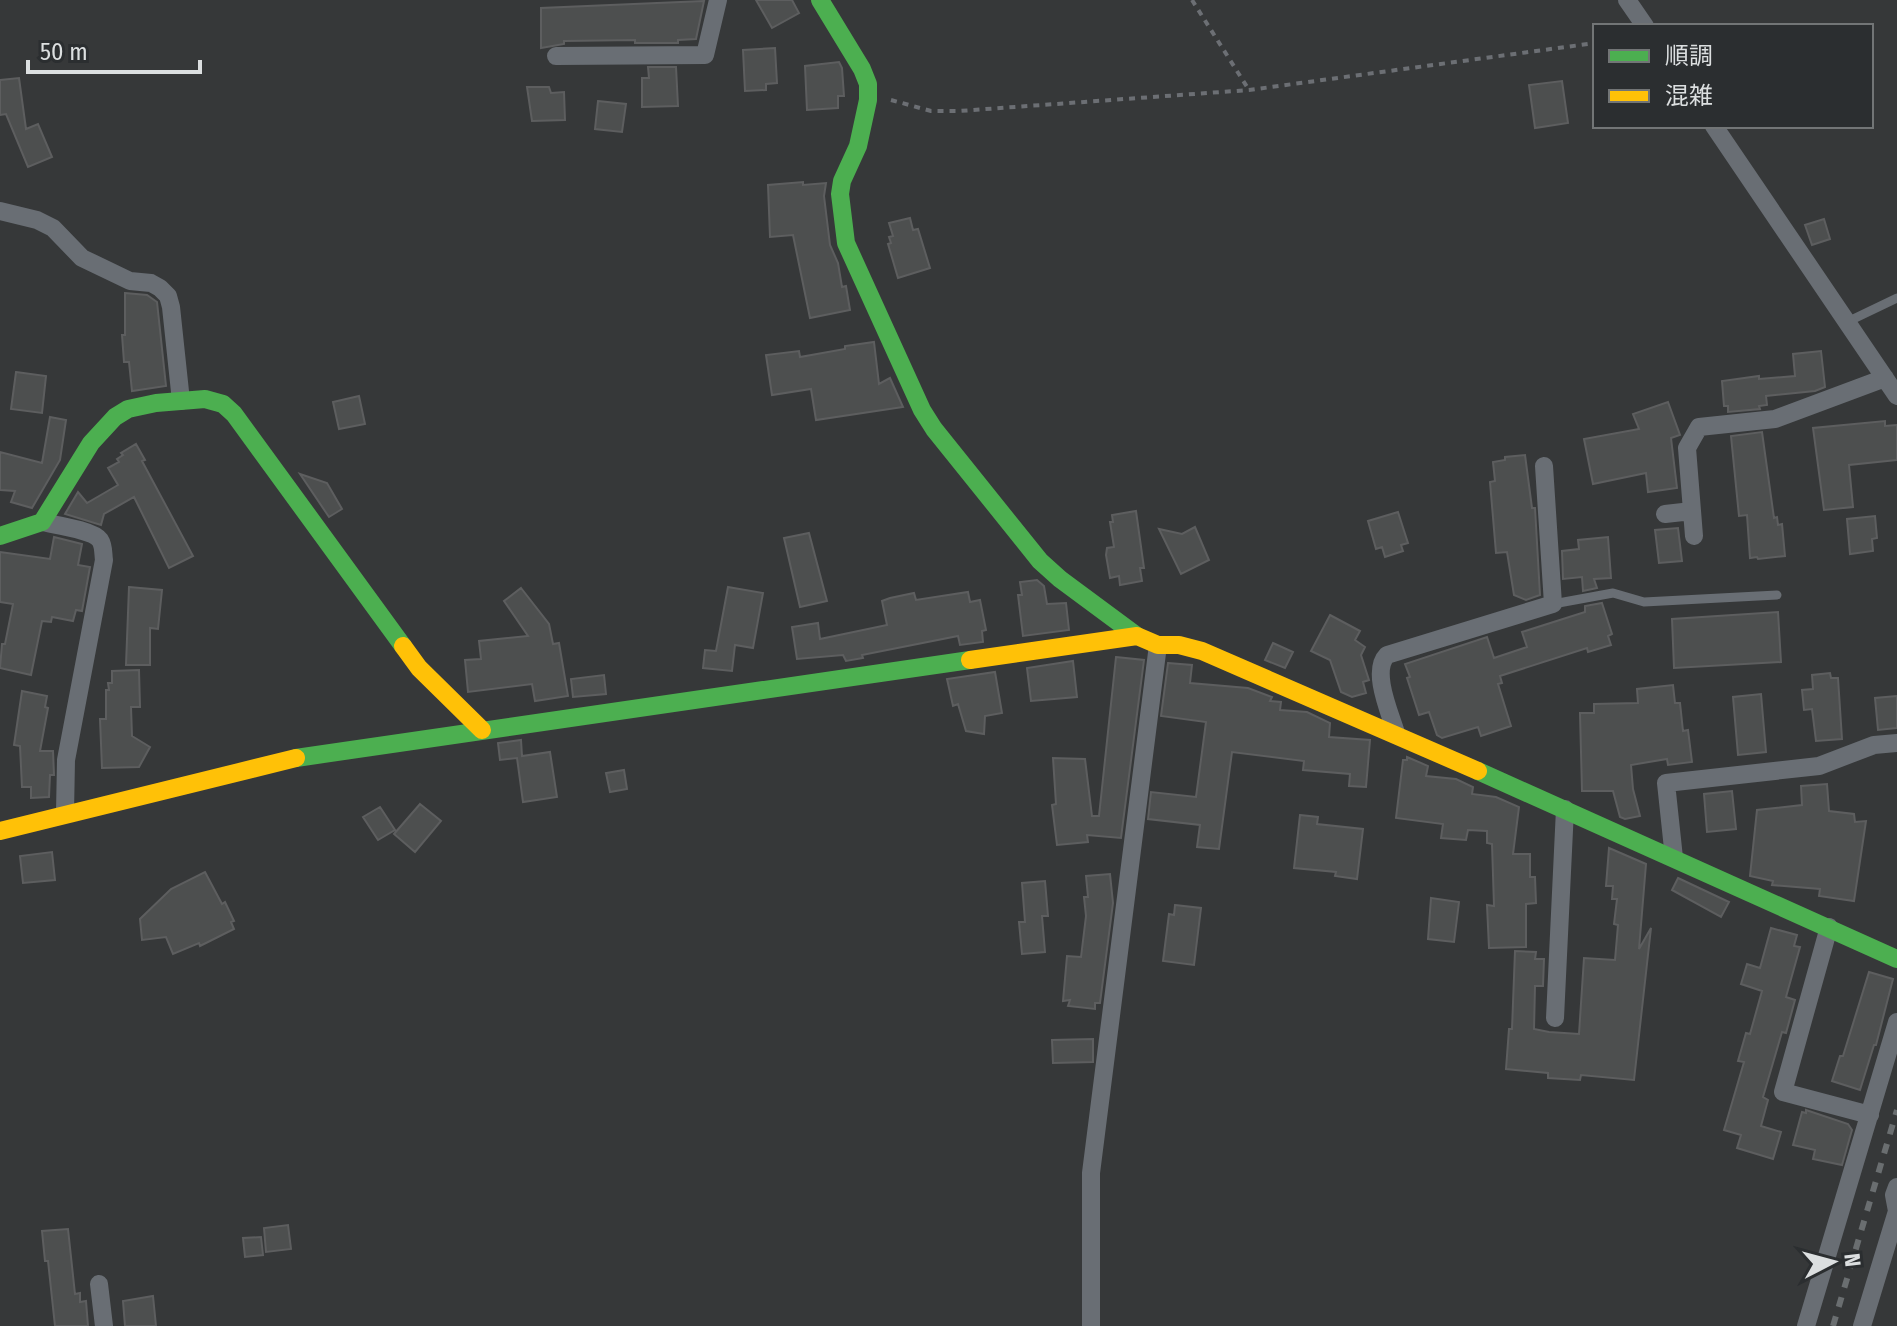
<svg xmlns="http://www.w3.org/2000/svg" width="1897" height="1326" font-family="'Fira Sans Condensed','Noto Sans JP',sans-serif">
<style>
.building{fill:#4d4f4f;stroke:#5d5e5f;stroke-width:2}
.lines{fill:none;stroke-linecap:round;stroke-linejoin:round}
.path{stroke:#6c6f74;stroke-width:4;stroke-dasharray:6 6;stroke-linecap:butt}
.lane{stroke:#696e74;stroke-width:9}
.street{stroke:#696e74;stroke-width:18}
.fast{stroke:#4caf50;stroke-width:18}
.slow{stroke:#ffc107;stroke-width:18}
.rail{stroke:#6a6e70;stroke-width:6;stroke-dasharray:10 10;stroke-linecap:butt}
</style>
<rect width="100%" height="100%" fill="#363839"/>
<path class="building" d="M756,0H792L799,13L772,28Z
M704,1L696,39L678,40V43H635V40L564,41V44L541,48V8Z
M775,48L777,83L766,84V90L745,91L743,50Z
M839,62L842,68L844,96H838V108L807,110L805,66Z
M648,67H676L678,106L642,107V78H649Z
M19,78L26,129L38,124L52,157L28,167L6,114L0,115V80Z
M1562,81L1568,123L1535,128L1529,85Z
M527,87H549L551,93L564,92L565,120L532,121Z
M598,101L626,104L622,132L595,129Z
M803,182V185L826,183L824,196L830,245L838,263L842,287L846,286L850,310L810,318L793,235L770,237L768,185Z
M910,218L913,230L918,229L930,268L898,278L888,244L891,243L889,237L893,236L889,223Z
M1824,219L1830,239L1812,245L1805,225Z
M125,293L147,295L157,302L166,386L132,391L129,362H124L122,335H125Z
M874,342L879,384L890,378L903,407L816,420L811,389L772,395L766,355L799,351L800,357L845,349V346Z
M1821,351L1825,387L1815,391L1766,396L1767,405L1759,406L1760,409L1728,412V406H1724L1722,381L1759,376V379L1795,376L1793,354Z
M16,372L46,376L42,413L11,409Z
M359,396L365,424L339,429L333,402Z
M1668,402L1680,435L1671,438L1677,488L1648,492L1646,473L1593,484L1584,439L1639,429L1633,414Z
M50,417L66,420L60,460L32,508L11,502L15,491L0,490V452L42,463Z
M1885,421V426L1897,425V460L1849,465L1853,507L1824,510L1813,428Z
M1762,432L1774,518L1777,517L1778,525L1782,524L1785,556L1758,559L1757,557L1750,558L1747,515L1739,516L1731,436Z
M136,444L145,460L142,461L193,556L169,568L134,497L104,514L101,525L65,514L78,492L87,503L118,485L108,468L119,462L117,459L123,455L121,453Z
M1525,455L1532,508H1535L1540,595L1526,600L1514,595L1507,552L1496,553L1490,482L1495,481L1493,462L1505,460V457Z
M300,474L327,483L342,509L329,517Z
M1136,511L1144,568H1140L1142,581L1120,585L1119,576L1110,578L1106,555L1107,548L1114,547L1110,522H1113L1112,515Z
M1398,512L1408,543L1401,545L1403,551L1385,557L1382,547L1376,549L1368,521Z
M1875,516L1877,538L1872,539L1873,551L1850,554L1847,519Z
M1195,527L1209,560L1181,574L1159,529L1182,534Z
M1678,528L1682,561L1659,563L1655,530Z
M809,533L827,601L800,607L784,538Z
M54,537L82,544L78,565L90,567L82,611L76,610L73,621L52,617L51,622L42,621L31,675L0,668L2,644H5L13,604L0,602V552L50,559Z
M1608,537L1611,578L1594,579L1597,588L1583,591L1582,577L1563,579L1562,551L1579,549L1578,540Z
M1037,580L1044,586L1047,604L1066,603L1069,630L1023,636L1018,595H1022L1020,582Z
M129,587L162,590L158,629L150,628V665H126Z
M728,587L763,593L753,648L735,645L732,671L703,668L705,650L716,651Z
M521,588L549,624L553,644L559,643L568,696L535,701L532,684L468,692L465,660L481,659L479,641L528,636L504,601Z
M968,592L970,602L980,600L986,630L982,631L983,642L960,645L958,636L862,655L863,658L846,661L843,655L797,659L792,627L818,623L820,639L887,625L882,601L890,598L914,593L916,600Z
M1602,603L1612,634L1608,636L1611,645L1588,652L1587,648L1500,676L1502,683L1498,684L1511,726L1481,736L1478,727L1442,738L1437,735L1429,712L1419,715L1407,678L1410,677L1405,664L1487,637L1494,658L1527,647L1522,632L1585,612V606Z
M1778,612L1781,662L1674,668L1672,619Z
M1330,615L1360,631L1355,640L1365,647L1361,655L1369,680L1363,682L1366,693L1352,697L1341,692L1330,660L1311,651Z
M1273,643L1293,652L1285,668L1265,660Z
M1116,657L1144,660L1121,838L1087,835L1088,842L1057,845L1052,805L1056,804L1053,758L1085,759L1092,816H1099Z
M1073,661L1077,697L1031,701L1027,668Z
M1168,663L1192,665L1190,683L1248,688L1272,697L1270,701L1281,702L1280,710L1307,712L1330,723L1329,737L1370,740L1366,787L1349,786L1350,774L1303,770L1304,761L1232,752L1219,849L1197,847L1200,825L1148,819L1151,792L1196,797L1206,722L1161,716Z
M139,670L140,707H131L132,736L150,747L139,767L102,768L100,719H106V690H109L108,683H112V671Z
M995,672L1002,713L985,716L984,734L966,731L958,704L953,706L947,679Z
M1830,673L1831,678H1838L1842,739L1816,741L1812,709L1804,710L1802,690L1813,689L1812,675Z
M604,675L606,694L573,697L571,679Z
M1673,685L1675,703H1680L1683,731L1688,730L1692,762L1668,765L1667,759L1631,765L1633,789L1640,816L1625,819L1620,817L1613,791H1582L1580,713H1594V704L1638,703L1637,689Z
M22,691L47,696L45,707L48,708L40,751H53L54,775H50L49,797L31,798V787H22L20,746L14,745Z
M1761,694L1766,752L1738,755L1733,697Z
M1897,696V728L1878,730L1875,698Z
M521,740L522,756L550,752L557,797L523,802L517,758L500,760L498,743Z
M1407,757L1428,766L1426,776L1456,779L1473,787L1472,794L1496,797L1519,807L1513,854H1530V877H1535L1536,903L1526,904V947L1489,948L1487,905L1494,906L1492,844L1487,843V831L1468,830L1466,840L1441,838L1443,824L1396,818L1403,760H1407Z
M624,770L627,789L610,792L606,773Z
M1827,784L1829,811L1854,814L1855,822L1866,821L1854,901L1819,896L1820,889L1772,885L1773,881L1750,876L1757,810L1802,805L1801,786Z
M1732,791L1736,829L1707,832L1704,794Z
M420,804L441,821L415,852L394,834Z
M380,807L395,830L378,840L363,817Z
M1300,815L1318,817L1317,824L1363,829L1357,879L1335,876L1336,872L1294,868Z
M1609,848L1646,864L1639,949L1651,928L1634,1080L1581,1075L1580,1080L1548,1078V1073L1506,1069L1509,1029H1512L1515,951L1536,952L1535,959H1544L1543,986H1535L1534,1029L1549,1032L1579,1034L1584,958L1615,960L1618,925L1614,924L1617,899H1612L1613,886H1606Z
M52,852L55,880L23,883L20,856Z
M205,872L222,904L225,902L234,921L231,922L234,929L200,946L199,943L173,954L166,937L142,940L140,919L171,889Z
M1110,874L1113,903L1100,1003H1095V1009L1068,1006L1070,1000L1063,1001L1067,956L1081,957L1086,916L1084,897H1088L1086,876Z
M1678,878L1729,902L1721,917L1672,890Z
M1045,881L1048,916H1042L1045,952L1022,954L1019,922H1025L1022,883Z
M1431,898L1459,902L1454,942L1428,939Z
M1175,905L1201,908L1194,965L1163,961L1169,914L1174,915Z
M1771,928L1797,935L1794,946L1800,947L1786,997L1795,1000L1786,1033L1782,1032L1763,1097L1768,1100L1761,1126L1781,1132L1773,1159L1737,1148L1741,1135L1724,1130L1744,1062L1738,1061L1746,1033L1750,1034L1762,991L1741,984L1747,964L1760,968Z
M1869,972L1893,979L1876,1045H1874L1860,1090L1832,1081L1840,1056H1843Z
M1093,1039V1062L1053,1063L1052,1040Z
M1806,1110L1848,1124L1852,1130L1842,1165L1813,1159L1815,1150L1793,1145L1802,1112L1806,1113Z
M288,1225L291,1249L266,1252L264,1228Z
M68,1229L75,1294L80,1293V1302L86,1301L88,1326H55L48,1261H45L42,1231Z
M261,1237L263,1255L245,1257L243,1238Z
M153,1296L156,1326H125L123,1301Z"/>
<g class="lines">
<path class="path" d="M1192,0L1249,90
M891,100L931,111H959L1249,90L1595,43"/>
<path class="lane" d="M1847,322L1897,298
M1553,604L1613,593L1644,602L1777,595"/>
<path class="street" d="M1627,0L1645,26
M556,56L705,55L718,0
M1714,126L1897,396
M0,211L37,220L53,228L82,258L130,281L151,283L160,288L168,296L171,307L181,401
M1665,514L1692,511
M42,522C55,525 93,530 100,540C104,546 103,554 104,560L66,760L65,813
M1694,536L1687,448L1699,427L1775,419L1885,378
M1396,733C1390,713 1371,671 1387,655L1553,604L1544,466
M1674,858L1666,783L1819,766L1874,745L1897,743
M1829,927L1783,1092L1870,1115
M1555,1018L1565,809
M99,1284L104,1326
M1091,1326V1173L1158,645
M1806,1326L1897,1022
M1862,1326L1897,1211L1894,1195L1897,1187"/>
<path class="fast" d="M820,0L862,69L868,84V100L858,146L842,181L840,194L846,243L922,410L934,429L1040,561L1060,579L1137,636
M0,536L42,522L91,443L115,417L128,409L156,403L205,399L223,404L234,414L403,646
M296,758L970,660
M1478,771L1897,959"/>
<path class="slow" d="M403,646L419,668L482,730
M970,660L1137,636L1158,645H1179L1202,651L1478,771
M0,831L296,758"/>
<path class="rail" d="M1833,1326L1897,1110"/>
</g>
<rect x="1593" y="24" width="280" height="104" fill="#2b2e30" stroke="#727576" stroke-width="2"/>
<rect x="1609" y="50" width="40" height="12" fill="#4caf50" stroke="#727576" stroke-width="2"/>
<text x="1665" y="64" font-size="24" fill="#dcdfe0">順調</text>
<rect x="1609" y="90" width="40" height="12" fill="#ffc107" stroke="#727576" stroke-width="2"/>
<text x="1665" y="104" font-size="24" fill="#dcdfe0">混雑</text>
<g transform="translate(1833 1262) rotate(84)" stroke="#2b2e30" stroke-width="6" paint-order="stroke">
<path d="M0-6L14 30L0 20L-14 30Z" fill="#dcdfe0"/>
<text y="-12" font-size="22" font-weight="bold" text-anchor="middle" fill="#dcdfe0">N</text>
</g>
<path d="M28 60v12h172v-12" fill="none" stroke="#dcdfe0" stroke-width="4"/>
<text x="40" y="60" font-size="24" fill="#dcdfe0" stroke="#2b2e30" stroke-width="6" paint-order="stroke">50 m</text>
</svg>
